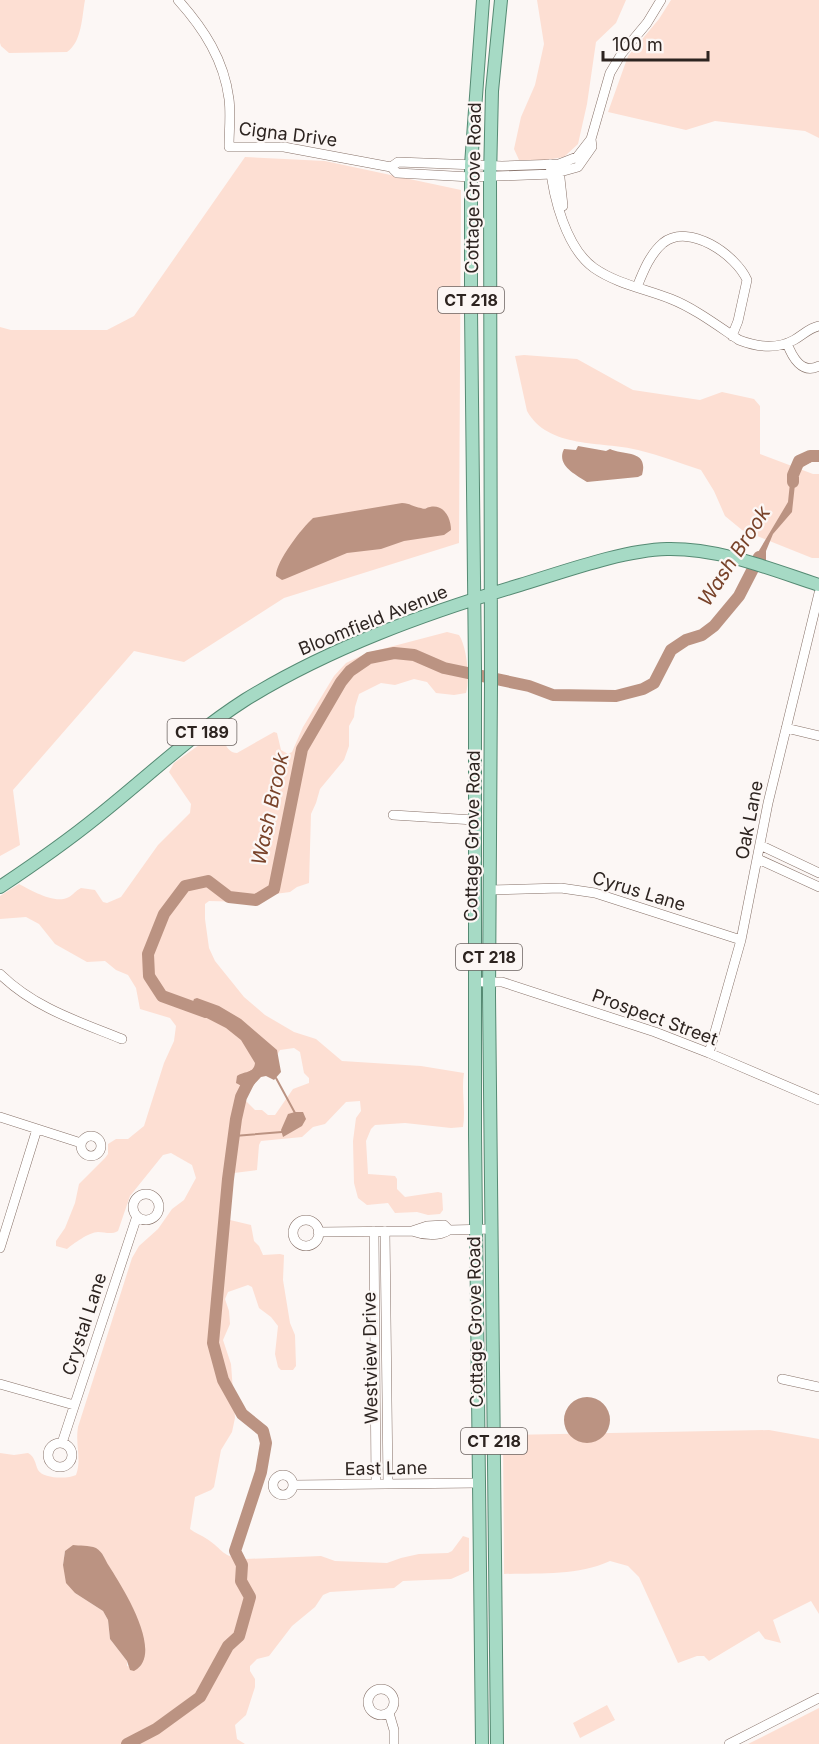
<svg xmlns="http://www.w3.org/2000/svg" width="819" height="1744" font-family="Inter,sans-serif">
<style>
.green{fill:#fddfd3;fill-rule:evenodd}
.water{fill:#bb9382}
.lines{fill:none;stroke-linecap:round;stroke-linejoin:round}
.stream{stroke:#bb9382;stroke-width:2}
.river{stroke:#bb9382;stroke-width:12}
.minor-casing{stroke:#877269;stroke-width:10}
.major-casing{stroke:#558a73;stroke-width:14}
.minor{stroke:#fff;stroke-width:9}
.major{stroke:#a6dac5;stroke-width:12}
.labels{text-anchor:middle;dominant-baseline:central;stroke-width:4.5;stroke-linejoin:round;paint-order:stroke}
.shield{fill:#fcf7f5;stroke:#6b6360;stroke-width:1.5}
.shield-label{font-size:16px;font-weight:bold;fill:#2d2420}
.street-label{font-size:18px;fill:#2d2420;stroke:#fcf7f5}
.water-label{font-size:20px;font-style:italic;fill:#784229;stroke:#fcf7f5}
</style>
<rect width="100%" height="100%" fill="#fcf7f5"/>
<path class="green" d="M0,0H85C82,16 82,42 67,52L9,53L1,46L0,43Z
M537,0H626L616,23L596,42L587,104L578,144L564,157L540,161L519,160L514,149L521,117L535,85L544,44Z
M671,0H819V138L805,131L715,121L686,130L608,112L628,56L659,19Z
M245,157L325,161L461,190L459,543L284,598L184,662L134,651L13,790L20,845L0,856V327L11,330H107L134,316Z
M524,355L577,359L633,390L700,400L722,392L754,399L760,406V454L813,474H819V558H812L742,530L725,516L714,491L701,470C680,463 659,455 638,450C602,441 548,449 527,411L515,356Z
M447,632L459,635C467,647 470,679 466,693L454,695L436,693L427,682L414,679L395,685L381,683L359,694L355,707L354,717L349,726V746L344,760L320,789L316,803L311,814L309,883L297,887L290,892L260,896L247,902L209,901L205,904V919L209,948L215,961L244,997L265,1015L294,1032L316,1039L342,1061L421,1066L464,1073C461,1091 466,1109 463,1127L451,1128L405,1123L375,1125L371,1129L366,1141L368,1174L395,1176L397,1179V1189L405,1197L438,1192L442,1193L443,1210L440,1214L428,1215L417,1212L395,1213L388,1203L367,1205L358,1198L354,1183L353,1141L356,1118L361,1111L360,1101L346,1102L325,1124L313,1127L302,1137L261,1141L259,1145L257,1170L234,1173L230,1198V1220L251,1225L254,1241L259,1246L263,1255L280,1254L284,1255L283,1280L290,1323L295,1335L296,1366L293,1370H281L278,1367L275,1354L278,1326L271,1317L259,1308L252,1287L248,1285L228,1292L225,1299L229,1311L230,1324L223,1340L231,1364L235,1418L232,1432L221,1450L214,1487L211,1490L195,1497L190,1529C195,1533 201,1535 207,1539C224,1550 221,1557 245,1559L321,1556L335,1561L387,1563L401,1558L419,1554L448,1553L452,1551L463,1536L469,1538V1571L451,1579L403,1581L394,1588L330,1592L323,1595L315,1607L292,1626L269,1656L257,1659L250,1666V1671L255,1679V1687L246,1715L235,1725L237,1739L245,1744H0V1453L14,1455L28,1453C35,1457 35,1463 38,1470C43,1479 68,1479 76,1475C82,1459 75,1444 78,1427L132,1258L139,1246L158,1229L172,1209L184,1200L196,1178L192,1165L171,1153L163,1155L130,1196L118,1231C111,1235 105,1232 98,1232C89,1232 73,1244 67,1249L56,1246V1241L65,1228L75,1203L79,1184L105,1158L108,1154V1144L116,1139H128L144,1126L164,1063L174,1041L176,1026L170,1018L140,1009L136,988L128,975L116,970L105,961L87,962L55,944L39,924L26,917L0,919V896L19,884C31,890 55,905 69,897C74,894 75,891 81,888L95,890L103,902L107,903L121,897L158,845L190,813L191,804L169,772L174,763L213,735L218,734C226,740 225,752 237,753L274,732L277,733L281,750L288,754L292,752L303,727L334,676L346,663L367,653ZM294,1048L300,1052L304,1073L309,1078V1083L293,1089L275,1115H268L262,1110H255L243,1098L250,1083L264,1075L280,1050ZM65,1551L103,1555L145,1651L143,1660L139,1668L127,1666V1661L110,1639L108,1620L103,1611L75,1593L63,1565Z
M769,1430L819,1439V1614L811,1601L773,1620L781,1643L765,1639L759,1631L709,1661L704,1656H697L678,1663L639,1577L628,1566L610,1561C577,1576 540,1573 504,1574L503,1435Z
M607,1705L615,1720L580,1738L573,1723Z
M819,1708V1744H748Z"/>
<path class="water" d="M578,446L606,451L610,449C624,456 649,449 642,475L638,477L587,482C575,474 556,465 564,449L576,450Z
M819,452V458L801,468L796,475L792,512L773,534L766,551V562L754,559L788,502L791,473L807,455Z
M402,503C410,503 413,507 421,508C427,510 424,508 430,507C444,504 451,518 451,530L444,535L404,541L381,549L347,553L285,579L282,580L276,576C276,561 302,528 313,518Z
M197,998L219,1006L241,1019L277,1050L281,1072L274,1080L266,1076L261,1077L249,1090L236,1083L237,1076C243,1071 254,1074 255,1063L241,1040L226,1028L195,1012L192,1004L194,999Z
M295,1112H303L306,1119L302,1126L283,1137L281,1130L288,1114Z
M564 1420a23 23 0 1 1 46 0a23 23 0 1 1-46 0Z
M73,1545C79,1546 89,1545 96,1548C103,1552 105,1560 109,1566C121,1585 166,1654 134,1671L130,1670L127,1661L110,1639L108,1620L103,1611L75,1593L66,1583L63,1565L65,1551Z"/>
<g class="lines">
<path class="stream" d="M276,1078L295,1113
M234,1136L282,1132"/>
<path class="river" d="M793,482V475L799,461L810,456H819
M206,1012L162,996L149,976L148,954L164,914L185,886L208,881L229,897L256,900L274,889L302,749L341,682L350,671L369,658L394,653L414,655L444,668L529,686L553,695L616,696L643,689L654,683L671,650L686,640L702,635L714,626L739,596L759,557
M127,1744L156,1729L200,1697L228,1646L239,1636L250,1597L241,1581L242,1565L235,1551L261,1472L266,1443L263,1431L242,1414L223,1380L213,1343L228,1179L236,1119L241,1097L250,1079L253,1076"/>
<g class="minor-casing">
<path id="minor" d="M178,0C204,29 224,60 229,99C231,115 229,131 229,147H284L391,167L397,173L471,177L553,174L578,167L592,147L591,139L610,73L622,53L647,23L661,0
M550,164C553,197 566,248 594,268C617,284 646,289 671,299C694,308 718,326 739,340C757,347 776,350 794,340C803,335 809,328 819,326
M391,167L398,162L502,166L559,164L577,157L591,139
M559,169L563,206
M637,287C643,272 650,254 663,243C689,222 736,255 747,280L738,321L732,336
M787,343C792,357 802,375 819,366
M786,728L819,736
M393,815L474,820
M760,845L819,873
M758,859L819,887
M489,890L561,888L595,893L741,940
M0,974C35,1008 77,1021 122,1039
M483,982H502L655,1032L709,1053L819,1100
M709,1053L741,940L768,803L819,593
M0,1117L81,1143
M81 1146a10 10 0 1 1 20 0a10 10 0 1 1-20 0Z
M133 1207a13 13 0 1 1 26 0a13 13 0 1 1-26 0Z
M293 1233a13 13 0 1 1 26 0a13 13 0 1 1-26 0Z
M374,1231L376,1484
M385,1231L388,1484
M412,1231C423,1235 439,1237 449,1230L492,1229
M318,1232L412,1231L427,1226L444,1225L449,1230
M0,1248L37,1129
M782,1379L819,1387
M0,1384L74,1405
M62,1443L137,1216
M48 1455a12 12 0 1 1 24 0a12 12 0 1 1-24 0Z
M273 1485a10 10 0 1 1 20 0a10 10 0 1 1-20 0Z
M293,1485L479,1483
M368 1702a13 13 0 1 1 26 0a13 13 0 1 1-26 0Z
M389,1713L394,1730V1744
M729,1744L819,1698"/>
</g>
<g class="major-casing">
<path id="major" d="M0,887C33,865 66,842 97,817C146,778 192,734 245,700C329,648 426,613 520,585C563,572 623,550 667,549C720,548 770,569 819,585
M482,1744L475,1134V667L471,310V165L483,0
M497,1744L489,995L491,684L490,177L492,91L501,0"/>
</g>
<use href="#minor" class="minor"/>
<use href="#major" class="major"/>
</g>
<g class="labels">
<g class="shield">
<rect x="438" y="287" width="66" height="26" rx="4.5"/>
<rect x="167.5" y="719" width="69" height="26" rx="4.5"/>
<rect x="456" y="944" width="66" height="26" rx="4.5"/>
<rect x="461" y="1428" width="66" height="26" rx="4.5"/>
</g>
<g class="shield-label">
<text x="471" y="300">CT 218</text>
<text x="202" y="732">CT 189</text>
<text x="489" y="957">CT 218</text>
<text x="494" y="1441">CT 218</text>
</g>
<g class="street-label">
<text transform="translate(288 134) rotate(7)">Cigna Drive</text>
<text transform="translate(473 188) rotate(-89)">Cottage Grove Road</text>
<text transform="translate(373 620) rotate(-22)">Bloomfield Avenue</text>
<text transform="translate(749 820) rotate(-79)">Oak Lane</text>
<text transform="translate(472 836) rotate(-89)">Cottage Grove Road</text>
<text transform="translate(639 891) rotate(17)">Cyrus Lane</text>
<text transform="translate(655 1017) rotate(20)">Prospect Street</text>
<text transform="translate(475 1322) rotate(-91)">Cottage Grove Road</text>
<text transform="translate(84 1324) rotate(-72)">Crystal Lane</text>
<text transform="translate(370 1358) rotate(-91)">Westview Drive</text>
<text transform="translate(386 1468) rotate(-1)">East Lane</text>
</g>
<g class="water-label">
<text transform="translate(734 556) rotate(-57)">Wash Brook</text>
<text transform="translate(270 809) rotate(-78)">Wash Brook</text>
</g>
</g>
<path d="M603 51v9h105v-9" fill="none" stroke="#2d2420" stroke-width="3"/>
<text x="612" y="51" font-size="18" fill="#2d2420" stroke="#fcf7f5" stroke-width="4.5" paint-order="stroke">100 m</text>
</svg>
